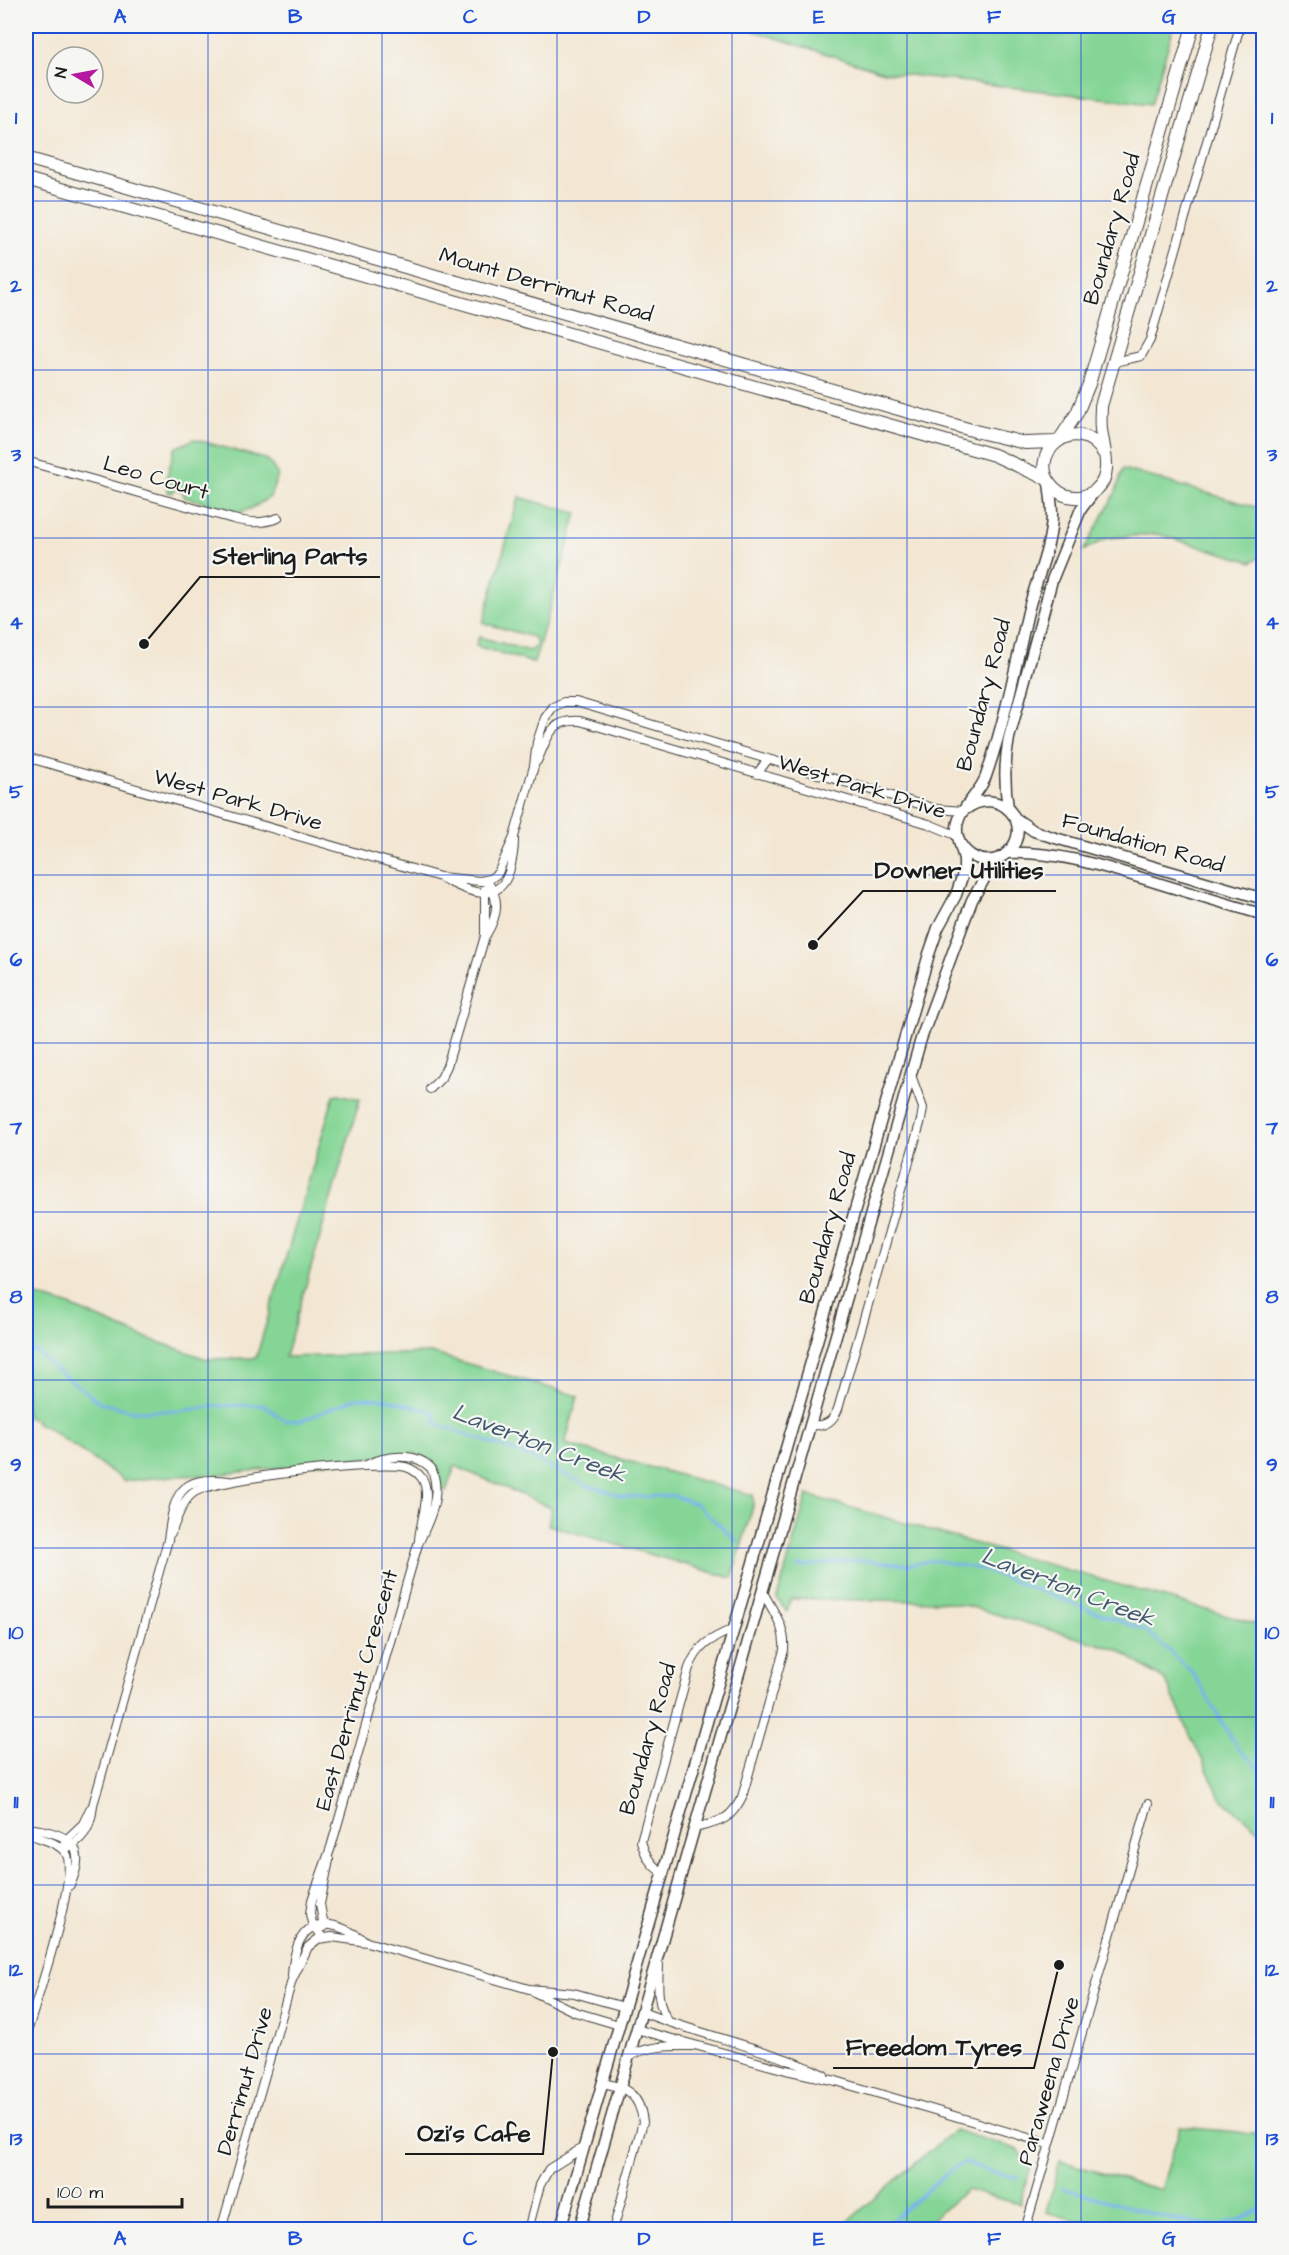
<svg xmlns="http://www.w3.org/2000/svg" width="1289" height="2255" font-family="'Architects Daughter',sans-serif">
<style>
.green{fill:#85d696;stroke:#507959;stroke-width:1.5}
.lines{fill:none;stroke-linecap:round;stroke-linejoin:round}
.stream{stroke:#79b4eb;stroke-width:3}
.street-casing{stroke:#3c3a37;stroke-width:10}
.secondary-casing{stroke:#3c3a37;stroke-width:13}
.primary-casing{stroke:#3c3a37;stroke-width:14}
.street{stroke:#fff;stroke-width:8}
.secondary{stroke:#fff;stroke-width:10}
.primary{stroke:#fff;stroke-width:12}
.grid{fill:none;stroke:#1d4ed8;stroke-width:1.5;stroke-opacity:0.55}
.labels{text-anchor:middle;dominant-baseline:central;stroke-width:4.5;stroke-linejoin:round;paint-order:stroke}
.street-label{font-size:22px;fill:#1c1c1c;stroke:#f6f6f2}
.water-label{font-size:24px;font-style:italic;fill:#41596f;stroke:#f6f6f2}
.leader{fill:none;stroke:#1c1c1c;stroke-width:2}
.callout-dot{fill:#1c1c1c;stroke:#f6f6f2;stroke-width:2}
.callout-label{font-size:24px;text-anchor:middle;font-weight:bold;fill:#1c1c1c;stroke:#f6f6f2;stroke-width:4.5;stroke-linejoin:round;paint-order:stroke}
.neatline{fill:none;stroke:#1d4ed8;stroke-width:2}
.grid-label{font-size:20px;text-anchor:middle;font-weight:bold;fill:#1d4ed8}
</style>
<rect width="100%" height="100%" fill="#f6f6f2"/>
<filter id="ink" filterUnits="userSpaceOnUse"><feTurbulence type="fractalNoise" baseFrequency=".0167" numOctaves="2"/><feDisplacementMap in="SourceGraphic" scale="12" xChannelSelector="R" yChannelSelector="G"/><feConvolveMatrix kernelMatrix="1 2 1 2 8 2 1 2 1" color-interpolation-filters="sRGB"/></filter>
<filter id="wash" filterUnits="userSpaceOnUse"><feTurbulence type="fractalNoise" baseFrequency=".008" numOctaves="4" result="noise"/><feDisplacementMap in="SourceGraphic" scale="24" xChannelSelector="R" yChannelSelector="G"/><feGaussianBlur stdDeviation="1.35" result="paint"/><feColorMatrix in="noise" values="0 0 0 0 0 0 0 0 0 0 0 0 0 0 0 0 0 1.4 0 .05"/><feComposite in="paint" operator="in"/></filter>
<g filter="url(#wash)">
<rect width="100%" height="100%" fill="#f3e7d3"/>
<path class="green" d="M738,26H1174L1151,104L884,72Z
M194,439L268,460L278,475L270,497L252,508L244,511L237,512L184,497L183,491L175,489L172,493L168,492L166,479L175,448Z
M1123,469L1263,509V555L1252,562L1157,534L1108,538L1084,550L1115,494Z
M519,497L577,513L534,663L476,646L479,637L530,651L535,647L537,642L533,637L483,623Z
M339,1094L360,1099L285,1357L431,1353L578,1396L565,1444L753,1495V1506L732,1578L548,1525L552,1508L455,1466L446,1491L441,1490C441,1472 431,1459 414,1453L213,1475L173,1476L125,1481L44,1426L36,1423V1420L26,1417V1293L68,1305L138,1335L207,1359L256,1358L334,1095Z
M807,1495L1263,1626V1834L1221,1798L1191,1737L1166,1681L1119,1650L968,1606L939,1601L791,1599L787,1612L777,1599Z
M1180,2127L1263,2134V2229H1108L1046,2212L1060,2161L1161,2190Z
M954,2130L1019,2150L1030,2169L1020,2204L966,2190L920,2229H839Z"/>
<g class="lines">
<path class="stream" d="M26,1350L36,1351L54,1368L101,1403L133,1411H180L215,1406L264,1405L284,1420L301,1421L357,1398L387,1399L433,1412L437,1424L527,1456L587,1485L624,1497L673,1496L696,1504L738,1542
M797,1567L858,1560L908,1565L934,1560L984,1570L1147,1631L1193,1673L1238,1749L1264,1772
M1062,2188L1175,2220L1219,2226L1242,2219L1264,2207
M881,2230L952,2169L965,2162L988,2171L1019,2178"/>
</g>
</g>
<g filter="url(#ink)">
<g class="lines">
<g class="street-casing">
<path id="street" d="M1114,362L1141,356L1150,340L1240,26
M26,461L233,519C250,523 261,524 278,518
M26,757L440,877C464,890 497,907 509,872C512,862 514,850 514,839
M537,761C548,738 549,719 580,721L929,824L958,836
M757,774L768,759
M440,877L480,881L490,879L498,873L514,837L534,766L537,742L545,718L553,707L564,702H576L936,809L964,811
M486,935C498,915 501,899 486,880
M430,1089L441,1078L447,1066L485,936V889
M812,1425C826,1427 833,1421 838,1409L921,1120L923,1108L911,1075
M171,1533C177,1520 181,1502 193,1493C214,1478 379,1460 406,1467C412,1469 417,1472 421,1477C433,1492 420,1521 419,1540
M695,1828C719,1822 730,1821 742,1797L784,1650C786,1626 773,1612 763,1592
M26,1829C34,1828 41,1830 49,1832C80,1840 83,1858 70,1885
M26,1832C39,1840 56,1840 66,1853C80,1875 34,2007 26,2036
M65,1841L83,1824L90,1809
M63,1850C84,1840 91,1828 93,1805L168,1540C174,1495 178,1475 229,1481
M663,1873C650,1865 645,1855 641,1841L689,1668C698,1645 710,1639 733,1629
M324,1927L320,1904L329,1860
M323,1937L312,1923L310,1914L312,1900L331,1847L418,1544C429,1521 443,1494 431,1468C415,1451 385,1456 366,1465
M659,1965C658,1985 656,2005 669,2022
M292,1976C295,1923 320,1911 364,1940
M534,1992L575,2012L619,2025
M642,2012C702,2036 765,2047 824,2075
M636,2029L786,2070L836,2081L1049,2144
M628,2058C645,2045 671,2046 692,2046
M602,2083C627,2087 640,2095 643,2122L613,2230
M221,2230L292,1980L308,1947L318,1939L332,1937L367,1942L529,1989L574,1993L624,2007
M528,2230L540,2185L549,2169L584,2147
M1025,2230L1148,1804"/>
</g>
<g class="secondary-casing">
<path id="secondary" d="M1008,808C1004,783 1004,763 1009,738L1052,580L1081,509L1094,492
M966,809C999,784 1036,825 1008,852C988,872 955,854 957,827C959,808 980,794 986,776C1004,724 1015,669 1027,616C1034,584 1052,547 1052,514C1052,504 1050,493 1049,482
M1015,818L1034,831L1052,837L1264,899
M1007,853C1056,851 1102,866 1148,880C1186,892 1225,903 1264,915
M560,2230L929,954L938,928L956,895L964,871V859L959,841
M579,2230L921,1039L972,900L996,859"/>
</g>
<g class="primary-casing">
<path id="primary" d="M26,158L975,431L1025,443L1055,442
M26,179L994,455L1047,479
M1060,439L1077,413L1089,384L1193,26
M1105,455C1077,408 1022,456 1054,488C1059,493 1067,497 1075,497C1082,498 1090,494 1096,490C1114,474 1103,449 1101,429C1100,421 1101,413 1101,406L1212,26"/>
</g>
<use href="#street" class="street"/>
<use href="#secondary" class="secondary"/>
<use href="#primary" class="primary"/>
</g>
</g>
<path class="grid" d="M208,26V2230M382,26V2230M557,26V2230M732,26V2230M907,26V2230M1081,26V2230M26,201H1264M26,370H1264M26,538H1264M26,707H1264M26,875H1264M26,1043H1264M26,1212H1264M26,1380H1264M26,1548H1264M26,1717H1264M26,1885H1264M26,2054H1264"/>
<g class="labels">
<g class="street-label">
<text transform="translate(1112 229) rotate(-74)">Boundary Road</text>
<text transform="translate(546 285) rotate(16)">Mount Derrimut Road</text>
<text transform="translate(156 478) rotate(16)">Leo Court</text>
<text transform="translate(984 695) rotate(-75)">Boundary Road</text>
<text transform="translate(862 787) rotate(17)">West Park Drive</text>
<text transform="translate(238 800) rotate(16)">West Park Drive</text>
<text transform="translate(1143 843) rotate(16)">Foundation Road</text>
<text transform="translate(828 1228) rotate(-74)">Boundary Road</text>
<text transform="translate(357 1690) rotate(-74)">East Derrimut Crescent</text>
<text transform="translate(648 1739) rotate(-74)">Boundary Road</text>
<text transform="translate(245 2081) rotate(-74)">Derrimut Drive</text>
<text transform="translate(1049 2081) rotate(-74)">Paraweena Drive</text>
</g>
<g class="water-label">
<text transform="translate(539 1444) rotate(21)">Laverton Creek</text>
<text transform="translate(1068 1588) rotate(21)">Laverton Creek</text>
</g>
</g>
<path class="leader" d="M144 644L200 577H380M813 945L863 891H1056M1059 1965L1034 2068H833M553 2052L543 2154H405"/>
<g class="callout-dot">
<circle cx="144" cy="644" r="6"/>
<circle cx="813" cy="945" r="6"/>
<circle cx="1059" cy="1965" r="6"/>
<circle cx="553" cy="2052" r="6"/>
</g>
<g class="callout-label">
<text x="290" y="564">Sterling Parts</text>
<text x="959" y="878">Downer Utilities</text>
<text x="934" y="2055">Freedom Tyres</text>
<text x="474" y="2141">Ozi's Cafe</text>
</g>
<rect width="1289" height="2255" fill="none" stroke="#f6f6f2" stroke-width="66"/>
<g transform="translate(75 75) rotate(280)"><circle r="28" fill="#f6f6f2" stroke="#9f9f9c" stroke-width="1.5"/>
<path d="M0-4.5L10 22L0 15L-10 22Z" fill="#b5179e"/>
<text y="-9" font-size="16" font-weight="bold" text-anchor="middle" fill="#1c1c1c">N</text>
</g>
<path d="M48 2198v9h134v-9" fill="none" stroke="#1c1c1c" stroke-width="3"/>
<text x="57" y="2198" font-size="18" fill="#1c1c1c" stroke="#f6f6f2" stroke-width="4.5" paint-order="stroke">100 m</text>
<rect x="33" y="33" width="1223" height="2189" class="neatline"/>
<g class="grid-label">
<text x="120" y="23">A</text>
<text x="295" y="23">B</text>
<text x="470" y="23">C</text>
<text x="644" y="23">D</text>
<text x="819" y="23">E</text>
<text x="994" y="23">F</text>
<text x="1169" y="23">G</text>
<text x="16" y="124">1</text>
<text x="1272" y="124">1</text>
<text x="16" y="292">2</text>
<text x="1272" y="292">2</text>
<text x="16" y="461">3</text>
<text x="1272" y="461">3</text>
<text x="16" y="629">4</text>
<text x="1272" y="629">4</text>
<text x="16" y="798">5</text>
<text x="1272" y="798">5</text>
<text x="16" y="966">6</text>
<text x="1272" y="966">6</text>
<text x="16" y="1134">7</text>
<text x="1272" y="1134">7</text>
<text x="16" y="1303">8</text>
<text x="1272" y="1303">8</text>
<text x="16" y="1471">9</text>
<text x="1272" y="1471">9</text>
<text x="16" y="1639">10</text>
<text x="1272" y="1639">10</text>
<text x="16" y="1808">11</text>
<text x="1272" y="1808">11</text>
<text x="16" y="1976">12</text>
<text x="1272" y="1976">12</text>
<text x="16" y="2145">13</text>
<text x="1272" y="2145">13</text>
<text x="120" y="2245">A</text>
<text x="295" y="2245">B</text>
<text x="470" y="2245">C</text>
<text x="644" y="2245">D</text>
<text x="819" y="2245">E</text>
<text x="994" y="2245">F</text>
<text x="1169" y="2245">G</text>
</g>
</svg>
